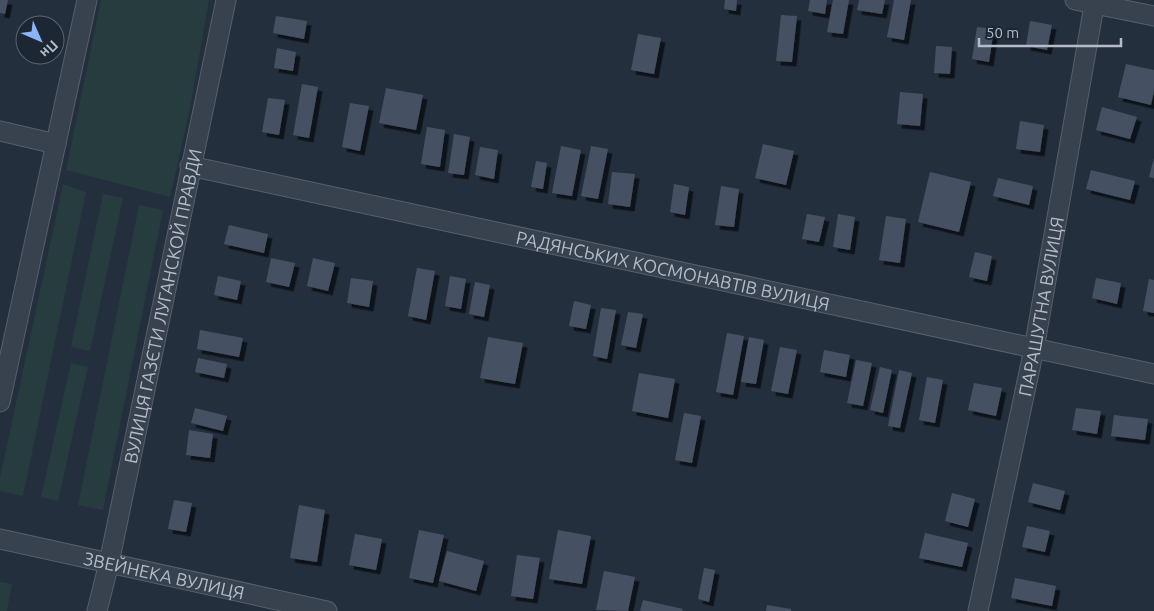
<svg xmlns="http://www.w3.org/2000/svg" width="1154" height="611" font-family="Ubuntu,sans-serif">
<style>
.green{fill:#263c3f}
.building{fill:#455162;filter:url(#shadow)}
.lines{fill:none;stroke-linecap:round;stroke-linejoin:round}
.minor-casing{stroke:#565f6c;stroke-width:21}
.minor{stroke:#38414e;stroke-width:19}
.labels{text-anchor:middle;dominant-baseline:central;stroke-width:4;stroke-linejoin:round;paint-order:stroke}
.street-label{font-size:18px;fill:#b4bcc9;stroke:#1d2633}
</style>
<defs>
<filter id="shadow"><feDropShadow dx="4.5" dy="4.5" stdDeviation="0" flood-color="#0009"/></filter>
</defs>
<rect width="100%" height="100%" fill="#242f3e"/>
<path class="green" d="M101,0H209L189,114L170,197L66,170Z
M63,184L86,192L23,496L0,491V478Z
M103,194L123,198L90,351L71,347Z
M139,205L163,210L103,510L78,505Z
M71,363L88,367L58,501L41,497Z
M0,582L12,584L7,611H0Z"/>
<path class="building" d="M0,0H8L5,14L0,13Z
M725,0H737L736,11L724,9Z
M810,0H827L825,14L808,11Z
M833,0H849L843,34L827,32Z
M859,0H885L882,14L857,10Z
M894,0H911L904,40L887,37Z
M781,15L797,16L792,62L776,61Z
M276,16L307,21L304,39L273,33Z
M1030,21L1052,25L1047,50L1026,46Z
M977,27L994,29L989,62L972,59Z
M638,34L661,38L654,74L631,70Z
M936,46L952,47L950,74L934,73Z
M277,48L296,52L293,71L274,68Z
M1126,64L1154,70V91L1151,105L1118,97Z
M302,84L318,87L309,138L293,135Z
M386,88L423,95L416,130L379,123Z
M900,92L923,94L920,126L897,124Z
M268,98L285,100L279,135L262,132Z
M350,103L369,106L360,151L342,147Z
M1102,107L1137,117L1130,139L1096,130Z
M1020,121L1044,125L1040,152L1016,149Z
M427,127L445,130L440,167L421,164Z
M454,134L470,137L464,175L448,173Z
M763,144L794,151L786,185L755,178Z
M561,146L581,150L572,196L552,193Z
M591,146L608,149L598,199L581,196Z
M480,147L498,150L494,179L475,175Z
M1154,158V178L1149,177Z
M536,161L547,163L543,189L531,187Z
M1091,170L1135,181L1130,200L1086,189Z
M612,172L635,174L630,207L608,204Z
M930,172L971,182L959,232L918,222Z
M998,178L1033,186L1029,205L993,196Z
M674,184L689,187L685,215L670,212Z
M721,186L739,189L734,227L715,225Z
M807,214L825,217L819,242L802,239Z
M838,214L855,217L850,250L833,247Z
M886,216L906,219L900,263L879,260Z
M229,225L268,234L264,253L224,244Z
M975,252L992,256L987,281L969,277Z
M271,258L295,263L289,287L266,282Z
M313,258L335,263L328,291L307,286Z
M417,268L435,271L426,320L408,316Z
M218,276L241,281L237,300L214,295Z
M450,276L466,279L461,309L445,306Z
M351,278L373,281L369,307L347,303Z
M1096,278L1121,283L1117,304L1092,298Z
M1149,279L1154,280V313L1143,311Z
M475,282L490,285L484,317L469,314Z
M574,301L591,305L586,329L569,326Z
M601,308L616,310L607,359L593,356Z
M628,312L643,314L636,348L621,345Z
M200,330L243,338L239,357L197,349Z
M727,333L744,336L733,395L716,392Z
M488,337L523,343L515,384L480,378Z
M749,337L764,340L756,384L741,382Z
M780,347L797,350L788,394L771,391Z
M824,350L850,355L846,377L820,372Z
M198,358L227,364L224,378L195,372Z
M856,360L872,363L863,406L847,403Z
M880,367L892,370L883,413L870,410Z
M899,370L912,373L900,428L888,426Z
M639,373L675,379L668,418L632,411Z
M927,377L943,380L935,423L919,420Z
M974,383L1002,388L996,416L968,410Z
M195,408L227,416L223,431L191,423Z
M1076,408L1101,411L1097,434L1072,430Z
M684,413L701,416L692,463L675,460Z
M1114,415L1148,419L1145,440L1111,436Z
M189,430L213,434L210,458L186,455Z
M1033,483L1065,491L1060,510L1028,502Z
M952,493L975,499L968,527L945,521Z
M174,500L192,503L186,532L168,529Z
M299,505L325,510L317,562L290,558Z
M1027,526L1050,531L1045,552L1022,547Z
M419,530L444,535L433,583L409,578Z
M558,530L591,536L582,584L549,579Z
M925,533L968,543L962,567L919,558Z
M355,534L382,539L376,570L349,565Z
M447,551L484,561L476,591L439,581Z
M517,555L540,558L533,599L511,596Z
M704,568L715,570L709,602L698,599Z
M604,571L635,577L628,611L596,610Z
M1015,578L1056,586L1052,606L1011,598Z
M643,600L683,609L682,611H640Z
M767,605L791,609V611H766Z"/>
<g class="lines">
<g class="minor-casing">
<g id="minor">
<path d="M1075,0L1154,16"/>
<path d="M0,131L56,144"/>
<path id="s1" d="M190,166L1154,374"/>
<path d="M0,402L87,0"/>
<path id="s2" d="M0,539L327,611"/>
<path id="s3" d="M97,611L109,563L226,0"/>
<path id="s4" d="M978,611L1034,349L1095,0"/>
</g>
</g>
<use href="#minor" class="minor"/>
</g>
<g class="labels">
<g class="street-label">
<text stroke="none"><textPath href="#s1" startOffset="494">РАДЯНСЬКИХ КОСМОНАВТІВ ВУЛИЦЯ</textPath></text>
<text stroke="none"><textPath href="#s3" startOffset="312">ВУЛИЦЯ ГАЗЄТИ ЛУГАНСКОЙ ПРАВДИ</textPath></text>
<text stroke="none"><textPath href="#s4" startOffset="311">ПАРАШУТНА ВУЛИЦЯ</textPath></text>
<text stroke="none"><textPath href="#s2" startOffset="168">ЗВЕЙНЕКА ВУЛИЦЯ</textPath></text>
</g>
</g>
<g transform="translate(40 40) rotate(135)"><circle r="24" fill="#1d2633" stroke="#59626f"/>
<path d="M0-4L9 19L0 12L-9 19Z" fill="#8ab4f8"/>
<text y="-8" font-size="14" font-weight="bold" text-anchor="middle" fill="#b4bcc9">Пн</text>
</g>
<path d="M979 38v8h142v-8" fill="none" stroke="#b4bcc9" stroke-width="2.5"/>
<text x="986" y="38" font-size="15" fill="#b4bcc9" stroke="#1d2633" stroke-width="4" paint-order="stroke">50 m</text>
</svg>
